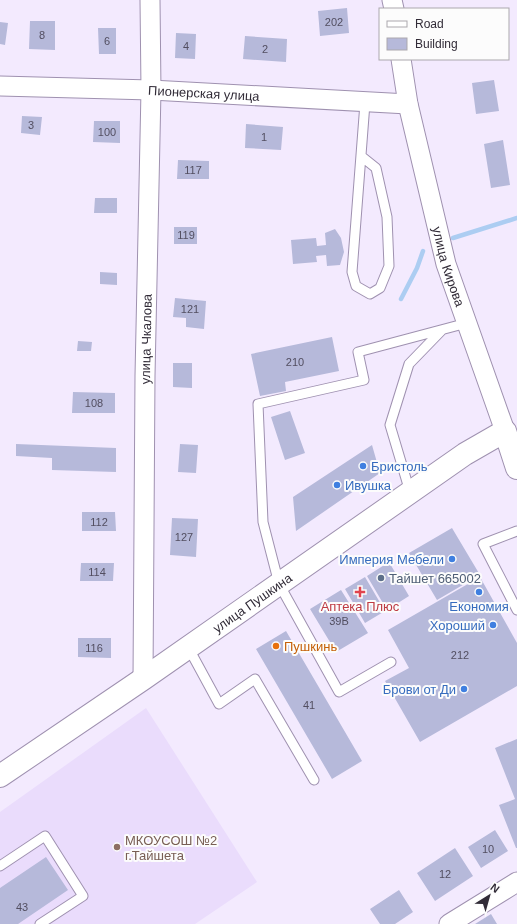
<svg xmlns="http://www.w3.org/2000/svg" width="517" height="924" font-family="Arial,sans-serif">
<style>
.built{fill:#eadcfc}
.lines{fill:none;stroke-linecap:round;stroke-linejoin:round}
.stream{stroke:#accdf2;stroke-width:4.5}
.building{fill:#b6b9da}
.lane-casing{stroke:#9f91b0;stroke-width:11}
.street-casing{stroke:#9f91b0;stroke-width:21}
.primary-casing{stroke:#9f91b0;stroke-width:24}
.lane{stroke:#fff;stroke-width:9}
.street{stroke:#fff;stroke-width:19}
.primary{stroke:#fff;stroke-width:22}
.shop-dot{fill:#3f7fe0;stroke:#fcfcfc;stroke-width:1.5}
.service-dot{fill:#5c6f8a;stroke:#fcfcfc;stroke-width:1.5}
.health-dot{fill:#e0444e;stroke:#fcfcfc;stroke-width:1.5}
.food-dot{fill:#e8710a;stroke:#fcfcfc;stroke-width:1.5}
.education-dot{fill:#8d6e63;stroke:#fcfcfc;stroke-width:1.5}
.labels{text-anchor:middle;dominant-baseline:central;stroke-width:4;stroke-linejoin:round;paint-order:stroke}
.number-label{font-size:11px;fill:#524e60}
.street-label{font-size:13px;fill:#312b37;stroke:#fcfcfc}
.shop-label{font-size:13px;fill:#366cbe;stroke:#fcfcfc;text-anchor:end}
.service-label{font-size:13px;fill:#4e5e75;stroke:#fcfcfc;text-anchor:start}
.health-label{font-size:13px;fill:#be3a42;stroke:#fcfcfc}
.food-label{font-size:13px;fill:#c56008;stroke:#fcfcfc;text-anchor:start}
.education-label{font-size:13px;fill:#785e54;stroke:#fcfcfc;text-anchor:start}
</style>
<rect width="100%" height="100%" fill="#f3eafe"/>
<path class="built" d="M146,708L257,882L195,924H0V812Z"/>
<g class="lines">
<path class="stream" d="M453,238L517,218
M401,299L417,268L423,251"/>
</g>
<path class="building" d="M347,8L349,33L320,36L318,11Z
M30,21H55V50L29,49Z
M0,22L8,23L5,45L0,44Z
M98,28H116V54H99Z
M176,33L196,34L195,59L175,58Z
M245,36L287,39L286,62L243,59Z
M494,80L499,111L476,114L472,83Z
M22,116L42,117L40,135L21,133Z
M94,121H120V143L93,142Z
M246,124L283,127L281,150L245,148Z
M503,140L510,185L491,188L484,144Z
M178,160L209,161V179H177Z
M95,198H117V213H94Z
M174,227H197V244H174Z
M335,229L341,238L344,252L340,265L327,266L326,255L316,256L317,262L293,264L291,240L316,238L317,246L326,245L325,233Z
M100,272L117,273V285L100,284Z
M175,298L206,301L204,329L186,327V318L173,317Z
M332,337L339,371L285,382L286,391L260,396L251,354Z
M78,341L92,342L91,351H77Z
M173,363H192V388L173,387Z
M73,392L115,393V413H72Z
M290,411L305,453L285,460L271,417Z
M16,444L116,448V472L52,470V458L16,456Z
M180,444L198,445L196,473L178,472Z
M372,445L380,473L296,531L293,497Z
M82,512H115L116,531H82Z
M172,518L198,519L196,557L170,555Z
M452,528L480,575L437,600L409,553Z
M389,562L409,596L387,610L367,576Z
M81,563H114L113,581H80Z
M365,577L385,611L365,623L345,589Z
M480,577L517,643V686L420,742L385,681L409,668L388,630Z
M341,590L368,633L336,652L310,609Z
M286,631L362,761L332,779L256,649Z
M78,638H111V658L78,657Z
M517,739V848H516L499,805L515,799L495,748Z
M495,830L508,851L481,868L468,847Z
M455,848L473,876L435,901L417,873Z
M46,857L68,890L18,924H0V888Z
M399,890L413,912L395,924H380L370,909Z
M491,914L497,924H475Z"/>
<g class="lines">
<g class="lane-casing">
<path id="lane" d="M361,156L376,168L387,217L389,266L380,288L370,294L356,286L352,272L365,103
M410,492L390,425L409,364L442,330
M517,531L483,544L517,610
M188,647L219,704L255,679L314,780
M391,662L339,692L279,584L263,522L258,404L364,380L358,352L467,323
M0,866L45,836L83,896L40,924"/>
</g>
<g class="street-casing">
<g id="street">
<path d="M392,0L394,9"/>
<path id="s1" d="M401,59L408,104L446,264L505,431"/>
<path id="s2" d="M0,86L151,90L408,104"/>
<path id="s3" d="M143,679L145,376L151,90L150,0"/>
<path d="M449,924L517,882"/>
</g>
</g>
<g class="primary-casing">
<g id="primary">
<path id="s4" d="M0,776L143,679L465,454L505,431L517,468"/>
</g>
</g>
<use href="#lane" class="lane"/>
<use href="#street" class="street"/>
<use href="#primary" class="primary"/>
</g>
<g class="shop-dot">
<circle cx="363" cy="466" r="4"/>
<circle cx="337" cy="485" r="4"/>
<circle cx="452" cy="559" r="4"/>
<circle cx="479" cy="592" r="4"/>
<circle cx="493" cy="625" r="4"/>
<circle cx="464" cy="689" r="4"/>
</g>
<circle class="service-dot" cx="381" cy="578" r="4"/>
<path class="health-dot" d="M358 586h4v4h4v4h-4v4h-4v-4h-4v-4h4z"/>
<circle class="food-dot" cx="276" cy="646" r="4"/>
<circle class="education-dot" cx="117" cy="847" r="4"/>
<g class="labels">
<g class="number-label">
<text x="334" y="22">202</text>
<text x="42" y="35">8</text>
<text x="107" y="41">6</text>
<text x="186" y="46">4</text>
<text x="265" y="49">2</text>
<text x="31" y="125">3</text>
<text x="107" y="132">100</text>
<text x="264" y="137">1</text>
<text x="193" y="170">117</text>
<text x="186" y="235">119</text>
<text x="190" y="309">121</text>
<text x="295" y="362">210</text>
<text x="94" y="403">108</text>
<text x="99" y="522">112</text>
<text x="184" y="537">127</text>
<text x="97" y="572">114</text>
<text x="339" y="621">39В</text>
<text x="94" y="648">116</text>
<text x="460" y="655">212</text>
<text x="309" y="705">41</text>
<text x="488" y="849">10</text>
<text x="445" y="874">12</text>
<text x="22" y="907">43</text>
</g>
<g class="street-label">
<text stroke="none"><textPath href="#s2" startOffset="204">Пионерская улица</textPath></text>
<text stroke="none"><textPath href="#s1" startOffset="213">улица Кирова</textPath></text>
<text stroke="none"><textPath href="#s3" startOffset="340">улица Чкалова</textPath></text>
<text stroke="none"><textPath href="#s4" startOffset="306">улица Пушкина</textPath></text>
</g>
<g class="shop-label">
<text x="371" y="466" text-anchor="start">Бристоль</text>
<text x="345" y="485" text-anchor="start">Ивушка</text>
<text x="444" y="559">Империя Мебели</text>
<text x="479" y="606" text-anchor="middle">Економия</text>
<text x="485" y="625">Хороший</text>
<text x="456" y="689">Брови от Ди</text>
</g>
<g class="service-label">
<text x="389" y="578">Тайшет 665002</text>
</g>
<g class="health-label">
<text x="360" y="606">Аптека Плюс</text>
</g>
<g class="food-label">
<text x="284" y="646">Пушкинь</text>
</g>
<g class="education-label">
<text x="125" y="840">МКОУСОШ №2<tspan x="125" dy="15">г.Тайшета</tspan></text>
</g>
</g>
<rect x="379" y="8" width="130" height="52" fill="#fcfcfc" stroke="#aba8ad"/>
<rect x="387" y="21" width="20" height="6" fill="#ffffff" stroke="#aba8ad"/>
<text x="415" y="28" font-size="12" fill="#312b37">Road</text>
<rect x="387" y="38" width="20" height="12" fill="#b6b9da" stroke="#aba8ad"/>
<text x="415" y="48" font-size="12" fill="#312b37">Building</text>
<g transform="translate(489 896) rotate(37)" stroke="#fcfcfc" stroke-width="3" paint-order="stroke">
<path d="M0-3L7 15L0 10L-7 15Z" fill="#312b37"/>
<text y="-6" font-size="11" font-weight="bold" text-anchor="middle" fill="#312b37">N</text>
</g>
</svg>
